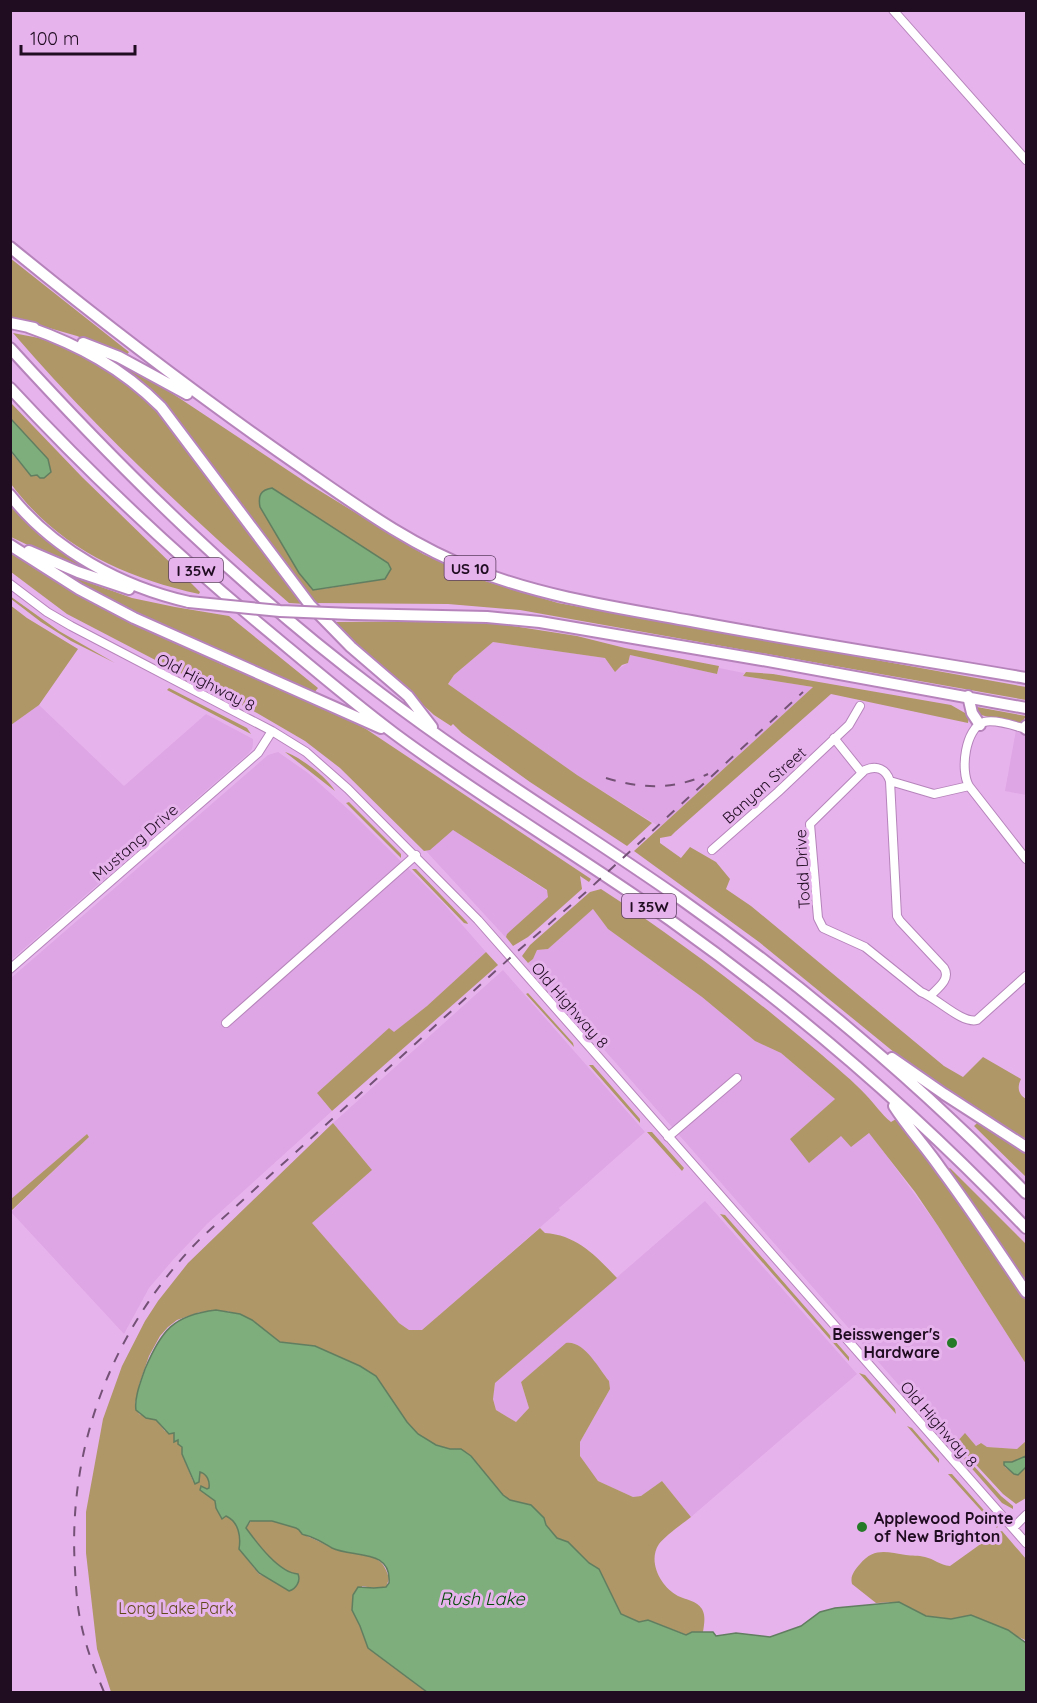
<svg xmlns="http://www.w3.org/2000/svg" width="1037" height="1703" font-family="Quicksand,sans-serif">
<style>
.built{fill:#dea6e4}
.green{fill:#af9767;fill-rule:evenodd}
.water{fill:#7dae7b;stroke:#617e60;stroke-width:1.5}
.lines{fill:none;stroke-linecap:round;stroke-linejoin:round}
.minor-casing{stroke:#b684bb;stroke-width:10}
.highway-casing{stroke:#b684bb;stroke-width:14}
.minor{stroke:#fff;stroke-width:8}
.highway{stroke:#fff;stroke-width:10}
.rail{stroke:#735276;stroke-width:2;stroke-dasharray:10 10;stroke-linecap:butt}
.highway-bridge-casing{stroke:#b684bb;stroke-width:14;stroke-linecap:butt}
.highway-bridge{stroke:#fff;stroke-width:10}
.poi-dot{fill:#257a27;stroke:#e7b3ed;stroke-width:2}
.labels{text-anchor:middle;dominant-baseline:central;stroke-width:6;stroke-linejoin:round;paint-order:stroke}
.shield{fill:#e7b3ed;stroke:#5c3f5f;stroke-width:1.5}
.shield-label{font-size:15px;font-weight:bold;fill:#200d22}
.street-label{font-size:16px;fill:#200d22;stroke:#e7b3ed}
.poi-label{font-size:16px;font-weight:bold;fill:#200d22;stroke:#e7b3ed;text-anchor:end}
.park-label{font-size:16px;fill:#604a19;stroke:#e7b3ed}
.water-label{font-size:18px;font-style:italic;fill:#004b05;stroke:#e7b3ed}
</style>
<rect width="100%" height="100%" fill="#e7b3ed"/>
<path class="built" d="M493,642L605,658L618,669L628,663L630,655L717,674L719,668L744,673L743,676L813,687L660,827L577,775L448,684L454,675Z
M39,705L124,786L206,714L253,739V744L252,749L248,754L11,960V725Z
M1016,730L1026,732V795L1005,791Z
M278,752L308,773L350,811L443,903L486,952L427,1006L393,1033L389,1028L317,1093L332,1111L207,1224L172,1261L149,1288L124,1334L11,1212L89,1137L87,1134L11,1199V978L268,755Z
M453,830L549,892L548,897L506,937L508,940L426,851Z
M593,909L608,929L702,997L755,1041L781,1053L835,1099L790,1139L869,1133L878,1144L938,1226L1026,1364V1441L1017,1449L987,1447L980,1443L976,1446L965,1434L956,1443L939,1422L932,1423L528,963L533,959L537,950L548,949Z
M503,970L645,1132L559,1208L560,1210L422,1330H409L399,1323L311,1223L372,1170L333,1123Z
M705,1201L857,1374L691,1517L662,1481L641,1496L633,1497L598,1481L589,1471L580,1456V1442L610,1389L566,1344L521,1382L529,1408L516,1422L496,1410L493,1398L495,1383Z"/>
<path class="green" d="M10,258L129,352L126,356L77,336L11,317Z
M13,333L39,338L76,351L114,372L156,408L305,604L289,603C192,518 97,431 13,333Z
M126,364L143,374L307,483L423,554L482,580L558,603L1026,687V700L520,610L448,604L314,603L123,369ZM272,488L323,522L385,579L322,589Z
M11,403L82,477L186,578L200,592L199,594C123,577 59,548 11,484L10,451L31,476L37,475L40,478L48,459L11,419Z
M10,506L39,535L82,566L80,570L11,537Z
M10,553L129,621L221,664L323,706L366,729L591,879L589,882L580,876L582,889L528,937L513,946L506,937L507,934L548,897L547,890L453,830L430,850L424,851L340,768L305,741L257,713L67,614L11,572Z
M65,574L132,598L175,607L229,616L318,688L313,694C229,658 142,623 65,574Z
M10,596L59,631L115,663L71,641L41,622L11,599Z
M10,605L27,618L78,649L39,705L11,725Z
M464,621L493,623L577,636L625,648L719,666L717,674L630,655L628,663L622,665L615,672L605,658L493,642L454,675L448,684L577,775L652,823L627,846L530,782L462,733L453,724L451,726L434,715L333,622Z
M746,672L773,674L951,705L965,713L969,717L968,723L831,694L675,832L671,836L660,838V843L681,858L690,847L716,862L730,879L726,889L751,906L944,1066L963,1077L983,1057L1021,1079C1017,1087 1018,1094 1026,1099V1142L911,1066L759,942L634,851L813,687L743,676Z
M169,688L247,728L251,734L167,690Z
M977,707L1026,716L1023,721L1017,724L981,715L977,710Z
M285,752C299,756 328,778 335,791Z
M349,802L401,854V858L346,803Z
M412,869H416L467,922L468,924L464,923Z
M601,889C678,939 752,996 822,1055C837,1068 853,1081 866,1095C875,1104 881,1114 891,1122L896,1119L916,1142L1026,1300V1364L938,1226L915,1192L869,1133L851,1147L841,1136L809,1163L790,1139L835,1099L781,1053L755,1041L702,997L608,929L593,909L548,949L537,950L533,959L528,963L522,956L530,945L590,892Z
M486,952L498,965L332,1111L317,1093L389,1028L394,1032L427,1006Z
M528,993L573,1043L574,1047L526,994Z
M589,1065H593L640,1119V1123Z
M979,1121L1026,1151V1177L974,1126Z
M333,1123L372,1170L312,1223L399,1323L409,1330H422L540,1228L545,1233C577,1235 596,1256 617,1278L495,1383L493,1399L496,1410L516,1422L529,1408L521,1382L566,1343C584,1340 599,1369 609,1381L610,1389L580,1442V1456L598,1481L633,1497L641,1496L662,1481L691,1517C682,1524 665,1536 659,1544C647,1562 661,1587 678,1596C686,1600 696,1600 702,1609C706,1616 704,1625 703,1632H692L687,1635L648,1620L639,1622L621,1614L599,1569L589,1563L568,1542L557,1538L546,1525L544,1518L531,1505L510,1500L503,1495L471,1456L436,1445L418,1434L407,1422L376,1376L360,1366L315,1346L280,1342L252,1320L227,1311L200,1312L177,1320L168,1327L160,1336L149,1356L139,1385V1394L135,1403L139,1414L156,1420L165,1431L174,1433V1440L178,1439L182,1447V1454L193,1481L198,1479L200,1472C207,1474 210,1481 209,1488L207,1490L201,1486L203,1491L215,1501L216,1508L222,1518L226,1516C239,1522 241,1537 239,1549L259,1574L277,1582L285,1589L292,1590C297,1585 301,1581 298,1574C278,1573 258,1543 246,1528L251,1521H272L296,1528C301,1530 303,1534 307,1536C316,1540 324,1544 333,1548C355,1559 382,1546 389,1579L386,1587L374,1588L362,1586L360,1626L368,1648L427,1692H111L97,1649L86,1553V1512L103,1419L122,1366L145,1321L158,1301L188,1263Z
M647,1132H652L684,1168L682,1171Z
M87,1134L89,1137L11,1211V1199Z
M950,1168L1026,1244V1284L947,1170Z
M720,1214L725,1215L849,1357V1361Z
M859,1373L865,1375L895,1409L896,1414Z
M907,1426L912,1428L939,1459V1463Z
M965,1433L976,1446L981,1443L987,1447L1017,1449L1026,1441V1456L1012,1462H1004L1005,1467L1015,1475L1026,1467V1498L1016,1504L1003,1494L956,1443Z
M954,1444L1001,1496L1013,1506V1509L1002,1503L953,1447Z
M948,1474H952L998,1526L997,1528Z
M1002,1531L1026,1559V1643L1025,1640L971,1615L951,1619L926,1616L899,1602L876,1603L852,1584C850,1576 854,1571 860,1564C874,1547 887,1552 906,1555C912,1556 918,1555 925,1557C934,1559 940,1565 950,1566L996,1533Z"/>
<path class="water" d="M11,419L48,459L51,472L44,478H40L37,475L31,476L11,451Z
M272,488L388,563L391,569L385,579L313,590L299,573L260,507C258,496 260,490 272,488Z
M216,1310L240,1314L252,1320L280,1342L315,1346L360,1366L376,1376L407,1422L418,1434L436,1445L450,1449H461L471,1456L503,1495L510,1500L531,1505L544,1518L546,1525L557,1538L568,1542L589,1563L599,1569L621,1614L639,1622L648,1620L686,1635L692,1632H713L716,1636L736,1633L770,1637L801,1626L820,1612L835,1608L899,1602L926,1616L951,1619L971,1615L1008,1630L1026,1643V1692H427L368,1648L360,1626L352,1610L353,1595L358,1587L374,1588L386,1587L389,1583C392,1548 352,1558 332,1548C325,1544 319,1540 311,1537C310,1536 303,1535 302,1534C300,1531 299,1529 296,1528L272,1521H250L246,1528C257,1543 279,1573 298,1574C301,1581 296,1589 289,1591L259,1573L239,1549C241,1537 239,1522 226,1516L222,1519L216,1508L215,1501L200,1490L201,1486L207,1489L209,1488C210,1481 207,1474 200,1472L199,1482L195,1484L182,1454V1447L178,1444V1440L174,1442V1433L169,1434L156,1420L146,1418L136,1410C134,1398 141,1381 145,1369C161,1331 173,1315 216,1310Z
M1026,1456V1467L1018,1475L1014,1474L1004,1465V1462H1012Z"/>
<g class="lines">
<g class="minor-casing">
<path id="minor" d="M893,10L1026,160
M10,584L47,612L71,626L272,731L306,752L348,789L478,920L1026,1543
M1026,729C1015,726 996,719 984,722C965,728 960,771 969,786L1026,859
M834,738L862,773
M890,781L934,794L969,786
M712,850L778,792L849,725L860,706
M10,969L258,753L272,731
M930,996C938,988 951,979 944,968L900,921L897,916L890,781C886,769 877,765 865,770L810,824L818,918L823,928L865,947L921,992C937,998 962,1024 977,1020L1026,976
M226,1023L416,855
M668,1137L737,1078
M1013,1528L1026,1515"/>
</g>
<g class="highway-casing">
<path id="highway" d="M10,247C103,323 197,395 295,463C353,503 409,545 475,570C544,597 619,608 691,621C802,642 915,659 1026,678
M10,323L34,328
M28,327C79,345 122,368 161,407L310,605L351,647L408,696L432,727
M83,343L119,357L187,394
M10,348C124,473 244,591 380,693C477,767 582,830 682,900C805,987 921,1085 1026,1193
M10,388C87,471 169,548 256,621C302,659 347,698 395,734C484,800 580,856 670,920C798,1011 918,1115 1026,1228
M10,495C53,550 122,587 189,602
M10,545L79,589L134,618L381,728
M29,551L78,572L129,589
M352,614L487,617L540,622L762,660L1026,708
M968,696L972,713L980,725
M1026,729V726
M892,1058L944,1094L1026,1147
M894,1106C908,1128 926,1147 941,1169C971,1209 998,1251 1026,1292"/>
</g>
<use href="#minor" class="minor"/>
<use href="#highway" class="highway"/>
<path class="rail" d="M606,778C641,789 674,790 708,774
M104,1692C95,1671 87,1650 82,1628C77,1608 76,1588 75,1569C67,1445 114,1326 201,1238L511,957L586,892L803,692"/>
<g class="highway-bridge-casing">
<path id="highway-bridge" d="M189,602L280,611L352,614"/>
</g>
<use href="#highway-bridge" class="highway-bridge"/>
</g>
<g class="poi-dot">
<circle cx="952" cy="1343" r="6"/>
<circle cx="862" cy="1527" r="6"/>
</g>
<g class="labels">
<g class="shield">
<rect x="444.5" y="556" width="51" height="24" rx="4.5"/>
<rect x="169" y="558" width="54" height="24" rx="4.5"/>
<rect x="622" y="894" width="54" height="24" rx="4.5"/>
</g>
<g class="shield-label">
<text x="470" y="568">US 10</text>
<text x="196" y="570">I 35W</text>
<text x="649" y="906">I 35W</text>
</g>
<g class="street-label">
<text transform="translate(206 682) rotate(27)">Old Highway 8</text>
<text transform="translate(764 785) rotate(-42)">Banyan Street</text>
<text transform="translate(135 842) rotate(-41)">Mustang Drive</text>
<text transform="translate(802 869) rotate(-93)">Todd Drive</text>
<text transform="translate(570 1005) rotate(49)">Old Highway 8</text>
<text transform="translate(939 1424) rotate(49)">Old Highway 8</text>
</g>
<g class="poi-label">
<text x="940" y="1334">Beisswenger's<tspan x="940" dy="18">Hardware</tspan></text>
<text x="874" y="1518" text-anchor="start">Applewood Pointe<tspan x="874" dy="18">of New Brighton</tspan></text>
</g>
<g class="park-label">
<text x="176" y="1608">Long Lake Park</text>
</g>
<g class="water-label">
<text x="482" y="1598">Rush Lake</text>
</g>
</g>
<rect width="1037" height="1703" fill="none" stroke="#200d22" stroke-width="24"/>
<path d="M21 45v9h114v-9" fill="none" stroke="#200d22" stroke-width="3"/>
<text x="30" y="45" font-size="18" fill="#200d22" stroke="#e7b3ed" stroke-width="4.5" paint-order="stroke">100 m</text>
</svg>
